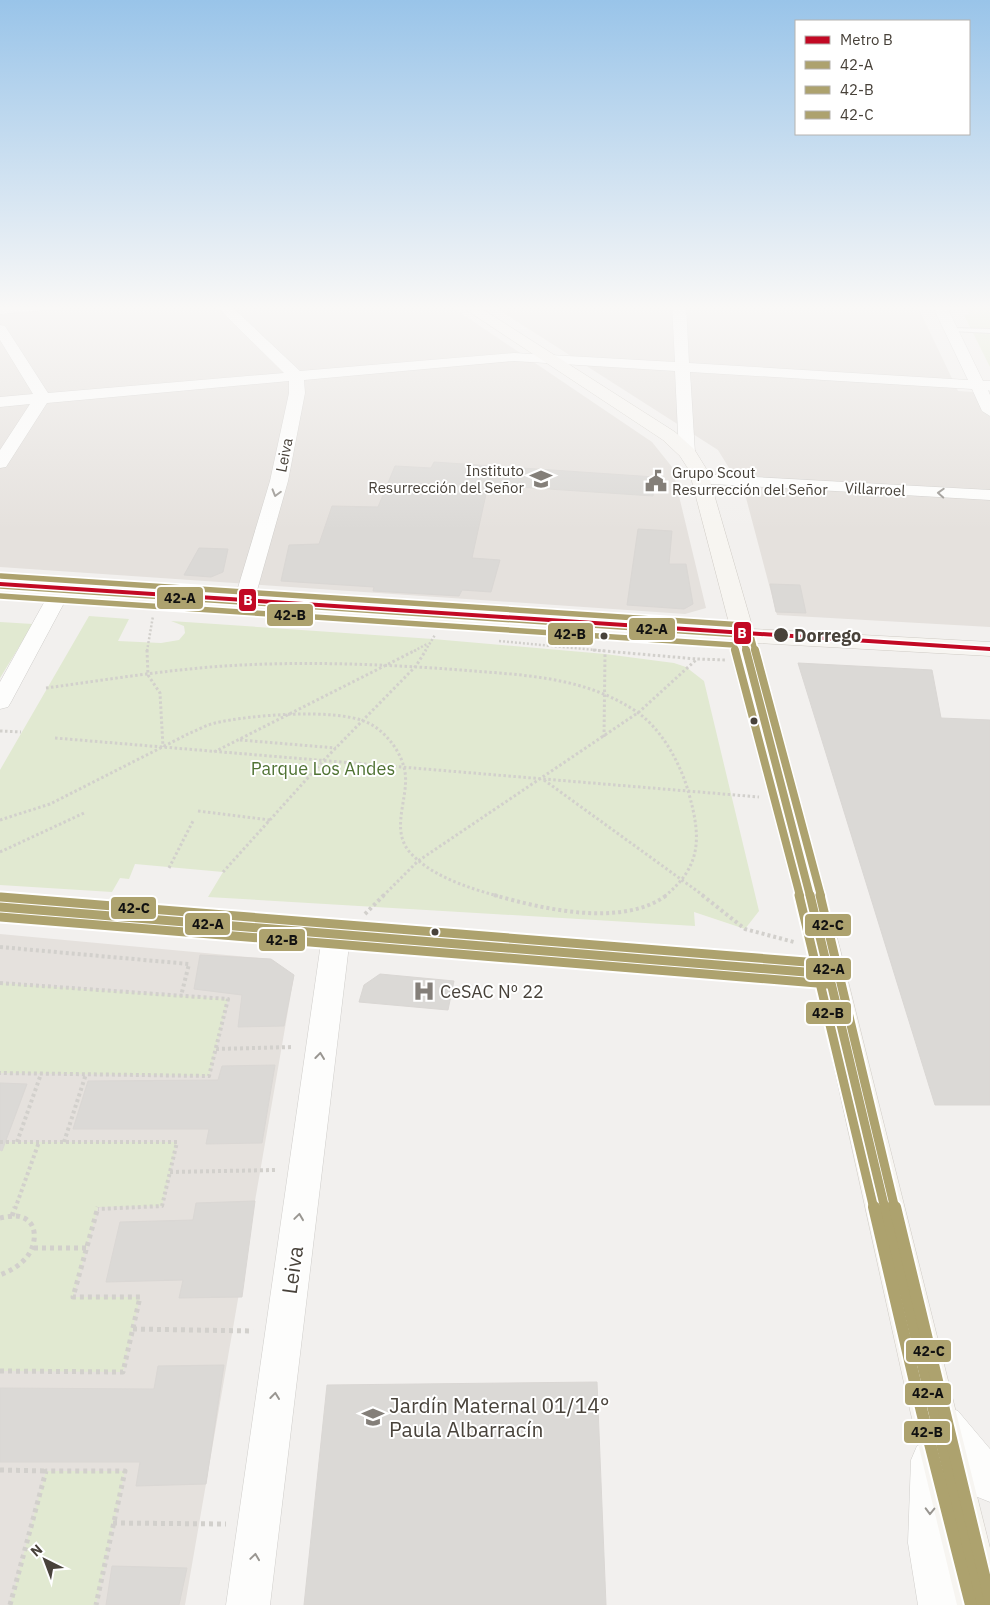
<svg xmlns="http://www.w3.org/2000/svg" width="990" height="1605" font-family="'IBM Plex Sans',sans-serif">
<style>
.residential{fill:#e5e1dd}
.green{fill:#e1e9d1}
.building{fill:#dbd9d6;stroke:#dad7d4}
.lines{fill:none;stroke-linecap:round;stroke-linejoin:round}
.service-casing{stroke:#d0cecb;stroke-width:2}
.minor-casing{stroke:#d0cecb;stroke-width:1}
.secondary-casing{stroke:#d0ccc6;stroke-width:1}
.path-far3{stroke:#d2d0cc;stroke-width:2.5;stroke-dasharray:2 2;stroke-linecap:butt}
.path-far2{stroke:#d2d0cc;stroke-width:3;stroke-dasharray:2.5 2.5;stroke-linecap:butt}
.path-far1{stroke:#d2d0cc;stroke-width:4;stroke-dasharray:3 3;stroke-linecap:butt}
.path{stroke:#d2d0cc;stroke-width:5;stroke-dasharray:4 4;stroke-linecap:butt}
.service{fill:#fdfdfc;fill-rule:evenodd}
.minor{fill:#fdfdfc;fill-rule:evenodd}
.secondary{fill:#f7f5f1;fill-rule:evenodd}
.bus-1-far3-casing{stroke:#fff;stroke-width:9}
.bus-1-far2-casing{stroke:#fff;stroke-width:11}
.bus-1-far1-casing{stroke:#fff;stroke-width:13}
.bus-1-casing{stroke:#fff;stroke-width:16}
.bus-2-far3-casing{stroke:#fff;stroke-width:9}
.bus-2-far2-casing{stroke:#fff;stroke-width:11}
.bus-2-far1-casing{stroke:#fff;stroke-width:13}
.bus-2-casing{stroke:#fff;stroke-width:16}
.bus-3-far3-casing{stroke:#fff;stroke-width:9}
.bus-3-far2-casing{stroke:#fff;stroke-width:11}
.bus-3-far1-casing{stroke:#fff;stroke-width:13}
.bus-3-casing{stroke:#fff;stroke-width:16}
.bus-1-far3{stroke:#ada26e;stroke-width:5.5}
.bus-1-far2{stroke:#ada26e;stroke-width:8}
.bus-1-far1{stroke:#ada26e;stroke-width:9}
.bus-1{stroke:#ada26e;stroke-width:12}
.bus-2-far3{stroke:#ada26e;stroke-width:5.5}
.bus-2-far2{stroke:#ada26e;stroke-width:8}
.bus-2-far1{stroke:#ada26e;stroke-width:9}
.bus-2{stroke:#ada26e;stroke-width:12}
.bus-3-far3{stroke:#ada26e;stroke-width:5.5}
.bus-3-far2{stroke:#ada26e;stroke-width:8}
.bus-3-far1{stroke:#ada26e;stroke-width:9}
.bus-3{stroke:#ada26e;stroke-width:12}
.metro-1-casing{stroke:#fff;stroke-width:3}
.metro-1{fill:#c20924;fill-rule:evenodd}
.oneway{stroke:#999691}
.stop-dot{fill:#48423a;stroke:#fff;stroke-width:2}
.labels{text-anchor:middle;dominant-baseline:central;stroke-width:4;stroke-linejoin:round;paint-order:stroke}
.far-street-label{font-size:15px;fill:#48423a;stroke:#fff}
.far-poi-label{font-size:15px;fill:#48423a;stroke:#fff;text-anchor:end}
.stop-label{font-size:18px;font-weight:bold;fill:#48423a;stroke:#fff;text-anchor:start}
.park-label{font-size:18px;fill:#507334;stroke:#fff}
.poi-label{font-size:18px;fill:#48423a;stroke:#fff;text-anchor:start}
.near-street-label{font-size:21px;fill:#48423a;stroke:#fff}
.near-poi-label{font-size:21px;fill:#48423a;stroke:#fff;text-anchor:start}
.line-badge{stroke:#fff;stroke-width:2}
.badge-label{font-size:14px;text-anchor:middle;font-weight:bold;fill:#fff}
.pale-badge-label{font-size:14px;text-anchor:middle;font-weight:bold;fill:#111}
</style>
<rect width="100%" height="100%" fill="#f2f0ee"/>
<path class="residential" d="M0,305H449L652,442L672,467L706,608L685,614L0,567Z
M491,305H917L958,391L990,393V627L777,615L745,494L718,450Z
M0,934L270,959L294,976L185,1605H0Z"/>
<path class="green" d="M965,305H990V367L964,315H970Z
M89,616L129,619L118,641L161,643L179,640L185,633L184,626L171,621L433,639L605,654L674,663L686,667L704,681L759,911L745,929L694,912L695,926L208,897L223,872L135,864L129,879L120,878L112,892L0,885V770Z
M0,622L33,624L0,678Z
M0,983L228,999L209,1076L0,1073Z
M0,1142H177L162,1206L98,1207L73,1297H140L123,1372L0,1371Z
M46,1471H125L96,1605H10Z"/>
<path class="building" d="M434,462L655,477L653,496L488,485L472,558L500,560L491,592L462,590L459,596L373,591L374,587L281,581L289,545L319,544L332,506L378,507L395,466L431,468Z
M638,529L672,531L669,564H686L693,604L684,609L627,605Z
M199,548L228,549L223,572L211,577L184,575Z
M770,584L800,585L806,613L776,612Z
M798,663L932,670L941,718L990,720V1105H935Z
M200,955L271,959L294,975L284,1026L238,1027L242,995L194,989Z
M380,974L454,981L448,1010L359,1002L364,985Z
M275,1065L262,1143L206,1144L209,1129H73L88,1081L218,1080L222,1066Z
M0,1083L27,1084L2,1151L0,1150Z
M255,1201L242,1297L179,1298L183,1280L106,1282L120,1222L193,1220L196,1203Z
M224,1365L206,1484L136,1486L140,1462H0V1388L154,1389L158,1366Z
M597,1382L606,1605H304L327,1385Z
M112,1566L187,1568L179,1605H106Z"/>
<g class="lines">
<g class="service-casing">
<path id="service" d="M951,328L990,329V333L953,331L950,329Z"/>
</g>
<g class="minor-casing">
<path id="minor" d="M65,305L58,309L0,314V306Z
M215,305H230L300,371L514,353L675,362L672,305H686L689,363L968,380L932,305H946L983,381H990V391L988,390L990,395V416L982,411L972,389L690,372L695,453L693,457H681L679,453L675,371L514,361L304,380L305,393L288,481L254,601L251,605L244,607L237,605L234,601L270,481L289,393V381L47,403L6,467L0,468V450L30,404L0,407V397L33,394L0,340V325L5,326L48,393L284,373Z
M701,474L990,490V500L695,483L692,479L695,475Z
M61,584L68,586L71,590L11,702L8,707L0,709V682L51,590L54,586Z
M0,897L830,963L840,966L845,974L840,982L830,985L349,945L270,1605H226L321,943L0,917Z
M944,1405L958,1411L990,1449V1502L975,1496L951,1465L950,1543L962,1605H918L908,1543L911,1460L917,1446L931,1440L924,1425L930,1411Z"/>
</g>
<g class="secondary-casing">
<path id="secondary" d="M459,305H476L675,432L694,449L707,470L753,629L990,642V656L757,643L840,949L990,1548V1605H957L910,1410L808,949L734,641L0,593V579L730,627L689,470L680,456L663,440Z"/>
</g>
<path class="path-far3" d="M499,641L606,651
M147,651L153,616
M414,651L427,644
M425,651L435,635"/>
<path class="path-far2" d="M147,650L148,675L160,693L163,747
M593,650L697,659
M46,688C105,680 165,670 224,666C303,661 383,664 461,670C521,675 582,676 634,710C661,727 681,764 689,794C701,837 702,866 665,896
M0,731L21,732
M604,737L605,654
M55,738L759,797
M240,740L336,748
M214,752L416,650
M544,780L704,896
M198,811L270,820
M0,820L50,804L190,733C198,730 206,725 215,723C249,715 335,708 366,722C384,729 402,752 405,772C409,797 391,827 408,850C428,875 468,888 498,896
M0,852L84,813
M169,868L193,821
M223,872L323,761L416,666L426,650
M383,896L418,861L639,712L697,659L726,660"/>
<path class="path-far1" d="M494,895C543,909 622,928 667,895
M702,895L745,929L794,942
M365,914L384,895
M0,947L189,964L181,996
M0,983L228,999L209,1076L0,1073
M216,1049L293,1047
M0,1142H177L162,1206L98,1209
M17,1142L41,1074
M64,1142L86,1074
M170,1172L275,1170
M15,1209L39,1142"/>
<path class="path" d="M12,1216L15,1207
M0,1218C5,1217 11,1216 16,1216C39,1218 38,1244 26,1258C19,1266 10,1271 0,1275
M34,1248H87
M133,1329L253,1331
M0,1371L123,1372L140,1297H73L98,1207
M0,1470L46,1471
M113,1523L226,1524
M10,1605L46,1471H125L96,1605"/>
<use href="#service" class="service"/>
<use href="#minor" class="minor"/>
<use href="#secondary" class="secondary"/>
<g class="bus-1-far3-casing">
<path id="bus-1-far3" d="M0,586L742,635L746,651"/>
</g>
<g class="bus-1-far2-casing">
<path id="bus-1-far2" d="M746,650L810,896"/>
</g>
<g class="bus-1-far1-casing">
<path id="bus-1-far1" d="M810,895L885,1209
M0,907L830,974"/>
</g>
<g class="bus-1-casing">
<path id="bus-1" d="M885,1207L981,1605"/>
</g>
<g class="bus-2-far3-casing">
<path id="bus-2-far3" d="M0,596L734,645L736,651"/>
</g>
<g class="bus-2-far2-casing">
<path id="bus-2-far2" d="M735,650L800,896"/>
</g>
<g class="bus-2-far1-casing">
<path id="bus-2-far1" d="M799,895L874,1209
M0,917L829,984"/>
</g>
<g class="bus-2-casing">
<path id="bus-2" d="M874,1207L922,1412L971,1605"/>
</g>
<g class="bus-3-far3-casing">
<path id="bus-3-far3" d="M1,576L743,625L749,628L755,651"/>
</g>
<g class="bus-3-far2-casing">
<path id="bus-3-far2" d="M755,650L821,896"/>
</g>
<g class="bus-3-far1-casing">
<path id="bus-3-far1" d="M820,895L895,1209
M1,897L831,964"/>
</g>
<g class="bus-3-casing">
<path id="bus-3" d="M895,1207L990,1600"/>
</g>
<use href="#bus-1-far3" class="bus-1-far3"/>
<use href="#bus-1-far2" class="bus-1-far2"/>
<use href="#bus-1-far1" class="bus-1-far1"/>
<use href="#bus-1" class="bus-1"/>
<use href="#bus-2-far3" class="bus-2-far3"/>
<use href="#bus-2-far2" class="bus-2-far2"/>
<use href="#bus-2-far1" class="bus-2-far1"/>
<use href="#bus-2" class="bus-2"/>
<use href="#bus-3-far3" class="bus-3-far3"/>
<use href="#bus-3-far2" class="bus-3-far2"/>
<use href="#bus-3-far1" class="bus-3-far1"/>
<use href="#bus-3" class="bus-3"/>
<g class="metro-1-casing">
<path id="metro-1" d="M0,582L990,647V651L0,586Z"/>
</g>
<use href="#metro-1" class="metro-1"/>
</g>
<defs><path id="oneway-chevron" d="M-2-3.5L2.5 0L-2 3.5" fill="none" stroke-width="1.6" stroke-linecap="round" stroke-linejoin="round" transform="scale(1.25)"/></defs>
<g class="oneway">
<use href="#oneway-chevron" transform="translate(276 493) rotate(106)"/>
<use href="#oneway-chevron" transform="translate(941 493) rotate(-177)"/>
<use href="#oneway-chevron" transform="translate(320 1056) rotate(-83)"/>
<use href="#oneway-chevron" transform="translate(299 1217) rotate(-82)"/>
<use href="#oneway-chevron" transform="translate(275 1396) rotate(-83)"/>
<use href="#oneway-chevron" transform="translate(930 1511) rotate(91)"/>
<use href="#oneway-chevron" transform="translate(255 1557) rotate(-82)"/>
</g>
<linearGradient id="sky" x2="0" y2="1"><stop stop-color="#99c4e9"/><stop offset="0.58" stop-color="#f9f8f7"/><stop offset="1" stop-color="#f9f8f7" stop-opacity="0"/></linearGradient>
<rect width="990" height="530" fill="url(#sky)"/>
<defs>
<g id="school-bare" transform="scale(1.725)"><path d="M0-5L7-2L0 1L-7-2ZM-4 1L0 2.5L4 1V4Q0 6-4 4Z" fill="#847f79" stroke="#fff" stroke-width="2.5" paint-order="stroke"/></g>
<g id="civic-bare" transform="scale(1.725)"><path d="M-.6-6.5H3V-4.5H.6V-3L4-1V1h2V6H-6V1h2V-1L-.6-3ZM-1.2 2.5V6h2.4V2.5Z" fill="#847f79" stroke="#fff" stroke-width="2.5" paint-order="stroke"/></g>
<g id="hospital-bare" transform="scale(1.725)"><path d="M-5-5h3v3.5h4V-5h3V5h-3V1.5h-4V5h-3Z" fill="#847f79" stroke="#fff" stroke-width="2.5" paint-order="stroke"/></g>
</defs>
<g fill-rule="evenodd">
<use href="#school-bare" x="541" y="479"/>
<use href="#civic-bare" x="656" y="481"/>
<use href="#hospital-bare" x="424" y="991"/>
<use href="#school-bare" x="373" y="1417"/>
</g>
<g class="stop-dot">
<circle cx="781" cy="635" r="8"/>
<circle cx="604" cy="636" r="4.5"/>
<circle cx="754" cy="721" r="4.5"/>
<circle cx="435" cy="932" r="4.5"/>
</g>
<g class="labels">
<g class="far-street-label">
<text transform="translate(284 455) rotate(-79)">Leiva</text>
<text transform="translate(875 489) rotate(3)">Villarroel</text>
</g>
<g class="far-poi-label">
<text x="524" y="470">Instituto<tspan x="524" dy="17">Resurrección del Señor</tspan></text>
<text x="672" y="472" text-anchor="start">Grupo Scout<tspan x="672" dy="17">Resurrección del Señor</tspan></text>
</g>
<g class="stop-label">
<text x="794" y="635">Dorrego</text>
</g>
<g class="park-label">
<text x="323" y="768">Parque Los Andes</text>
</g>
<g class="poi-label">
<text x="440" y="991">CeSAC Nº 22</text>
</g>
<g class="near-street-label">
<text transform="translate(292 1270) rotate(-82)">Leiva</text>
</g>
<g class="near-poi-label">
<text x="389" y="1405">Jardín Maternal 01/14°<tspan x="389" dy="24">Paula Albarracín</tspan></text>
</g>
</g>
<g class="line-badge">
<rect x="156" y="586" width="48" height="24" rx="5" fill="#ada26e"/>
<rect x="238" y="588" width="19" height="24" rx="5" fill="#c20924"/>
<rect x="266" y="603" width="48" height="24" rx="5" fill="#ada26e"/>
<rect x="628" y="617" width="48" height="24" rx="5" fill="#ada26e"/>
<rect x="733" y="621" width="19" height="24" rx="5" fill="#c20924"/>
<rect x="547" y="622" width="47" height="24" rx="5" fill="#ada26e"/>
<rect x="110" y="896" width="47" height="24" rx="5" fill="#ada26e"/>
<rect x="184" y="912" width="47" height="24" rx="5" fill="#ada26e"/>
<rect x="804" y="913" width="48" height="24" rx="5" fill="#ada26e"/>
<rect x="258" y="928" width="48" height="24" rx="5" fill="#ada26e"/>
<rect x="805" y="957" width="47" height="24" rx="5" fill="#ada26e"/>
<rect x="805" y="1001" width="47" height="24" rx="5" fill="#ada26e"/>
<rect x="905" y="1339" width="47" height="24" rx="5" fill="#ada26e"/>
<rect x="904" y="1382" width="48" height="24" rx="5" fill="#ada26e"/>
<rect x="903" y="1420" width="48" height="24" rx="5" fill="#ada26e"/>
</g>
<g class="badge-label">
<text x="248" y="605">B</text>
<text x="742" y="638">B</text>
</g>
<g class="pale-badge-label">
<text x="180" y="603">42-A</text>
<text x="290" y="620">42-B</text>
<text x="652" y="634">42-A</text>
<text x="570" y="639">42-B</text>
<text x="134" y="913">42-C</text>
<text x="208" y="929">42-A</text>
<text x="828" y="930">42-C</text>
<text x="282" y="945">42-B</text>
<text x="829" y="974">42-A</text>
<text x="828" y="1018">42-B</text>
<text x="929" y="1356">42-C</text>
<text x="928" y="1398">42-A</text>
<text x="927" y="1437">42-B</text>
</g>
<rect x="795" y="20" width="175" height="115" fill="#ffffff" stroke="#b6b3b0"/>
<rect x="805" y="36" width="25" height="8" fill="#c20924" stroke="#b6b3b0"/>
<text x="840" y="45" font-size="15" fill="#48423a">Metro B</text>
<rect x="805" y="61" width="25" height="8" fill="#ada26e" stroke="#b6b3b0"/>
<text x="840" y="70" font-size="15" fill="#48423a">42-A</text>
<rect x="805" y="86" width="25" height="8" fill="#ada26e" stroke="#b6b3b0"/>
<text x="840" y="95" font-size="15" fill="#48423a">42-B</text>
<rect x="805" y="111" width="25" height="8" fill="#ada26e" stroke="#b6b3b0"/>
<text x="840" y="120" font-size="15" fill="#48423a">42-C</text>
<g transform="translate(45 1560) rotate(318)" stroke="#ffffff" stroke-width="4" paint-order="stroke">
<path d="M0-4L9 19L0 12L-9 19Z" fill="#48423a"/>
<text y="-8" font-size="14" font-weight="bold" text-anchor="middle" fill="#48423a">N</text>
</g>
</svg>
